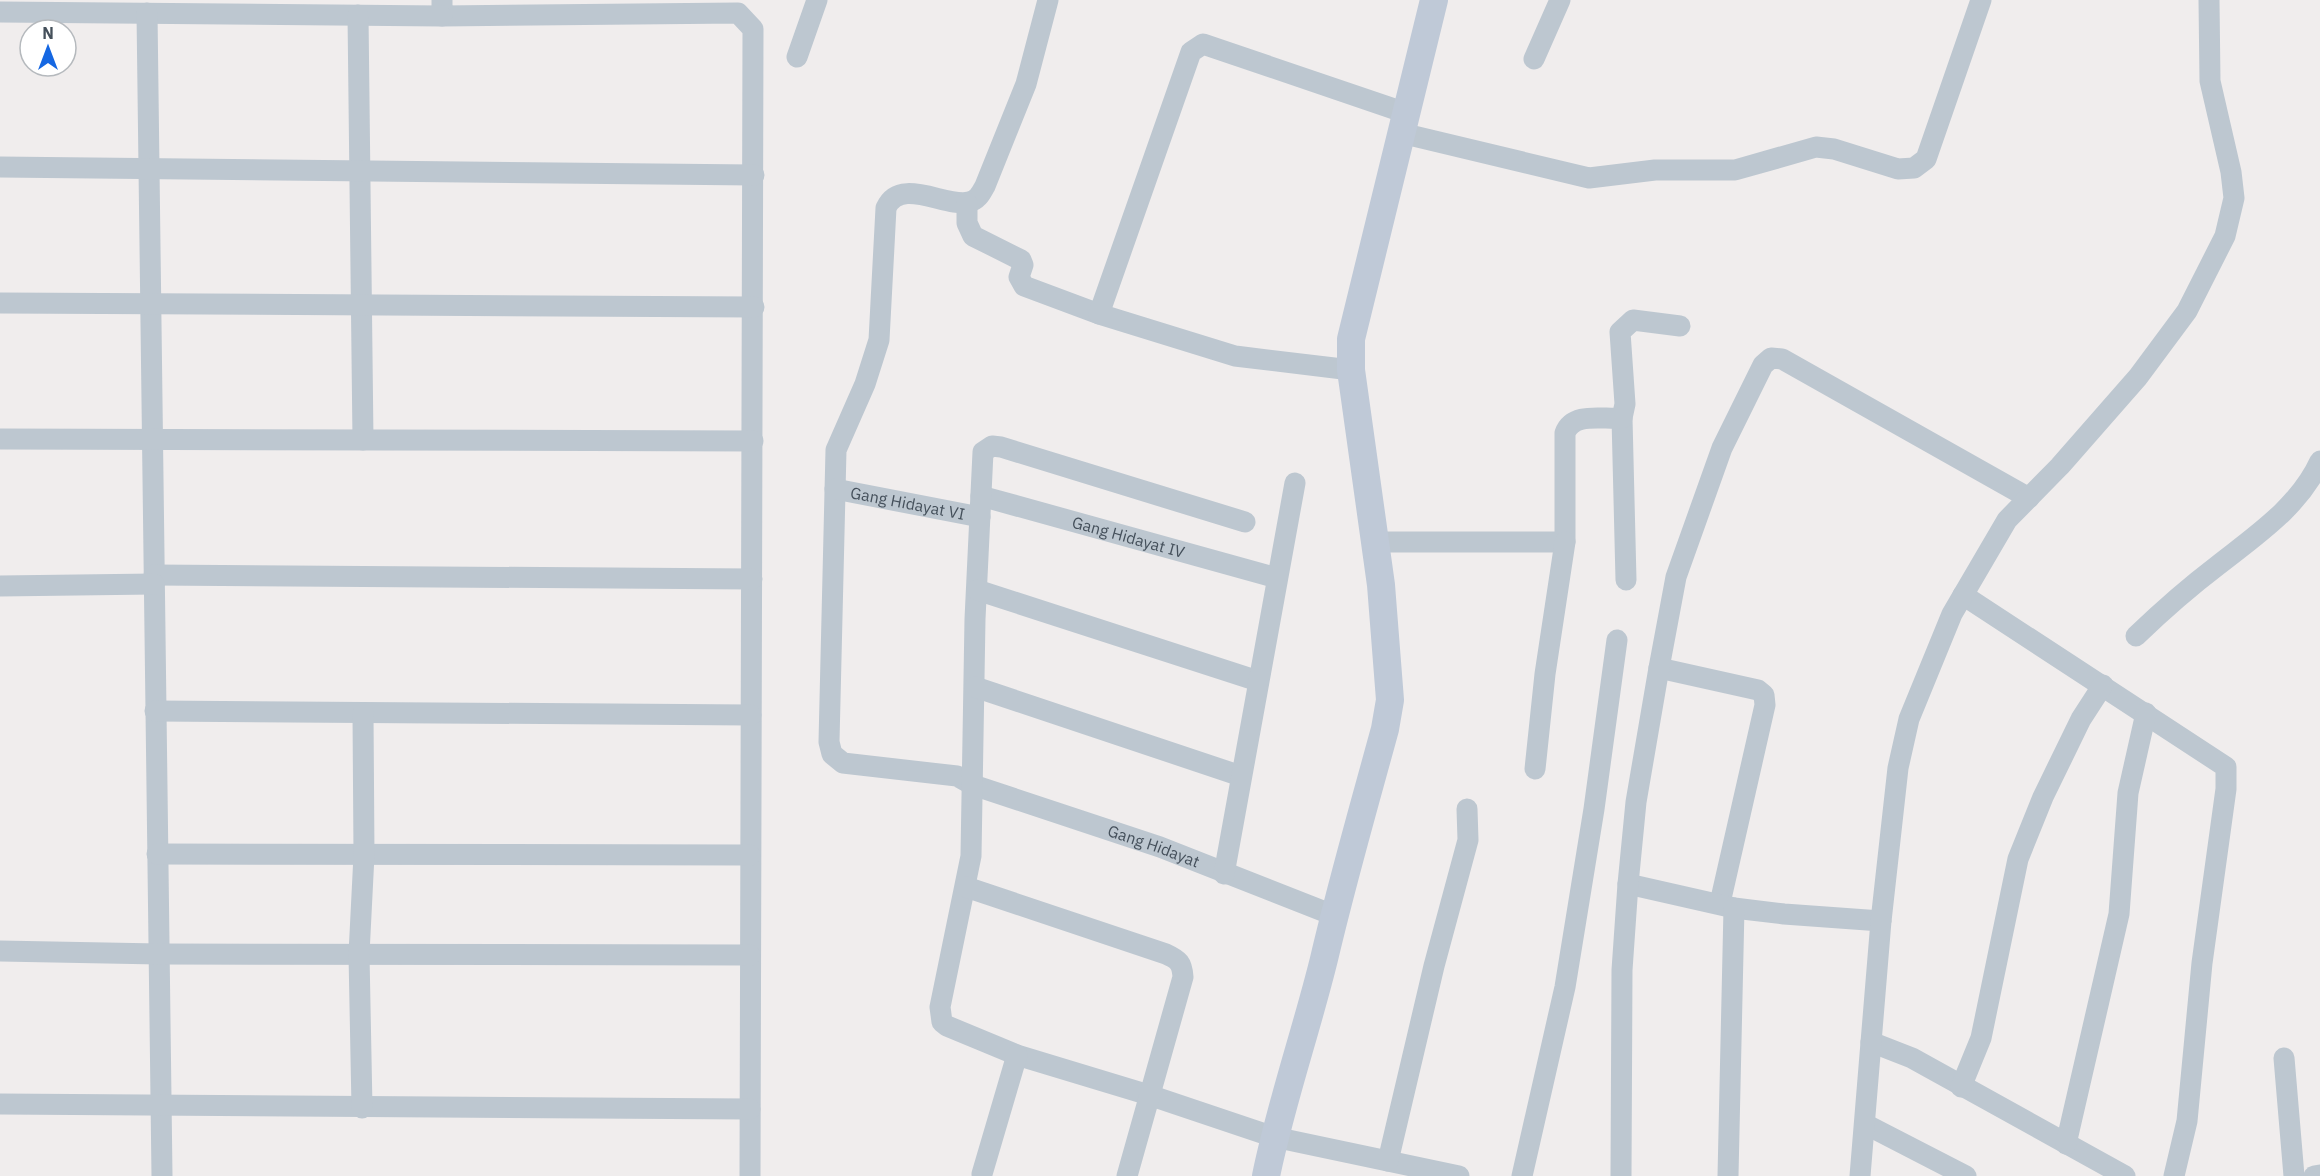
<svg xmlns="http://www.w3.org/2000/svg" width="2320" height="1176" font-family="'IBM Plex Sans',sans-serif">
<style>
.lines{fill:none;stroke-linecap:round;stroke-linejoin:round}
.street{stroke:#bdc7d0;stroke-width:21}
.secondary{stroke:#bfc9d7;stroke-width:28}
.labels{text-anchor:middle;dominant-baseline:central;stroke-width:6;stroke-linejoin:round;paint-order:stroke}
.street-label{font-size:16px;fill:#45505b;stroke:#fff}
</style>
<rect width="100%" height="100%" fill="#f0eded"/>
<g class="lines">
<g class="street">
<path d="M442,0V16L738,13L753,29L750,1176"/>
<path id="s1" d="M1048,0L1026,84L985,186C981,193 978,200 969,202C946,208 900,176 886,208L879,340L865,384L836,450L829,742L832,754L843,763L957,776L973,785L1160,847L1333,915"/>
<path d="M0,12L442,16"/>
<path d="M147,13L162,1176"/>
<path d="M358,15L363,440"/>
<path d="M797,57L817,0"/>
<path d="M1534,59L1560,0"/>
<path d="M1401,133L1589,178L1655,170H1735L1816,147L1834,149L1898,169L1914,168L1926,159L1981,0"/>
<path d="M0,167L754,175"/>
<path d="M967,203V223L973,236L1021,260L1023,265L1019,277L1024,286L1099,314"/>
<path d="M0,303L754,307"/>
<path d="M1351,370L1235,356L1099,314L1191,52L1203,44L1406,113"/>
<path d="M1622,418L1626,580"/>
<path d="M0,439L753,441"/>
<path id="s2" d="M835,489L980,517"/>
<path id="s3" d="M981,496L1277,578"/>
<path d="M1245,522L1001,447L992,446L983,452L975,619L971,856L940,1007L942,1022L947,1026L1017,1055L1149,1095L1274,1137L1459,1176"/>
<path d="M1375,542H1565V433C1573,411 1604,420 1622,418L1625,404L1620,332L1633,320L1680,326"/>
<path d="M154,575L752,579"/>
<path d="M0,586L154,584"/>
<path d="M977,590L1258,681"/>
<path d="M1963,595L2226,767V789L2202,963L2187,1121L2174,1176"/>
<path d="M2136,636C2162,611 2188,588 2217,566C2255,536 2299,507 2320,461"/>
<path d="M1659,668L1758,690L1764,695L1765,705L1720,903"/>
<path d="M975,687L1241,776"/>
<path d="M155,711L751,715"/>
<path d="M1535,769L1545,674L1565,542"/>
<path d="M157,854L750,855"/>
<path d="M1224,874L1295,483"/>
<path d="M1628,884L1734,908L1784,914L1881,921"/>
<path d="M966,887L1166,954C1179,960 1182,963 1183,977L1127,1176"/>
<path d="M0,951L159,954L750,955"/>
<path d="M1871,1042L1912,1058L2125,1176"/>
<path d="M2284,1058L2294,1176"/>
<path d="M1961,1087L1981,1038L2018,859L2043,797L2081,719L2103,685"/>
<path d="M0,1104L750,1109"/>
<path d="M362,1108L359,954L364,855L363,713"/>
<path d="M1865,1124L1966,1176"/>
<path d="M2066,1144L2119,914L2128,793L2146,713"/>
<path d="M1388,1161L1434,966L1468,840L1467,809"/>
<path d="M982,1174L1017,1055"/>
<path d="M1522,1176L1565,987L1594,809L1617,640"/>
<path d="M1621,1176L1622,970L1628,884L1636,802L1659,668L1676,577L1722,448L1763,365L1771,358L1782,359L2029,498"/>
<path d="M1728,1176L1734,908"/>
<path d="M1860,1176L1881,921L1898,768L1909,719L1952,614L2007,520L2060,466L2138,377L2187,311L2225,236L2234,198L2231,172L2210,81L2209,0"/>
<path d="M2314,1176L2320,1175"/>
</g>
<path class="secondary" d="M1266,1176C1281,1103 1306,1032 1324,959C1342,882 1364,806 1385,729L1390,700L1381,585L1351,370V339L1434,0"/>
</g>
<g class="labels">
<g class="street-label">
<text stroke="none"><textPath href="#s2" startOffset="74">Gang Hidayat VI</textPath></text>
<text stroke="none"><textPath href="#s3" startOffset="153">Gang Hidayat IV</textPath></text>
<text stroke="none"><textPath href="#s1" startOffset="1203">Gang Hidayat</textPath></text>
</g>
</g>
<g transform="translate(48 48)"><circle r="28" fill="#ffffff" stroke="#b5b9bd" stroke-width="1.5"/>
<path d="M0-4.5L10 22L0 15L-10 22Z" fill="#1567e2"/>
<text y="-9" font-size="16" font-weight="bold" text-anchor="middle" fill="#45505b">N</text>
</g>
</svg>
